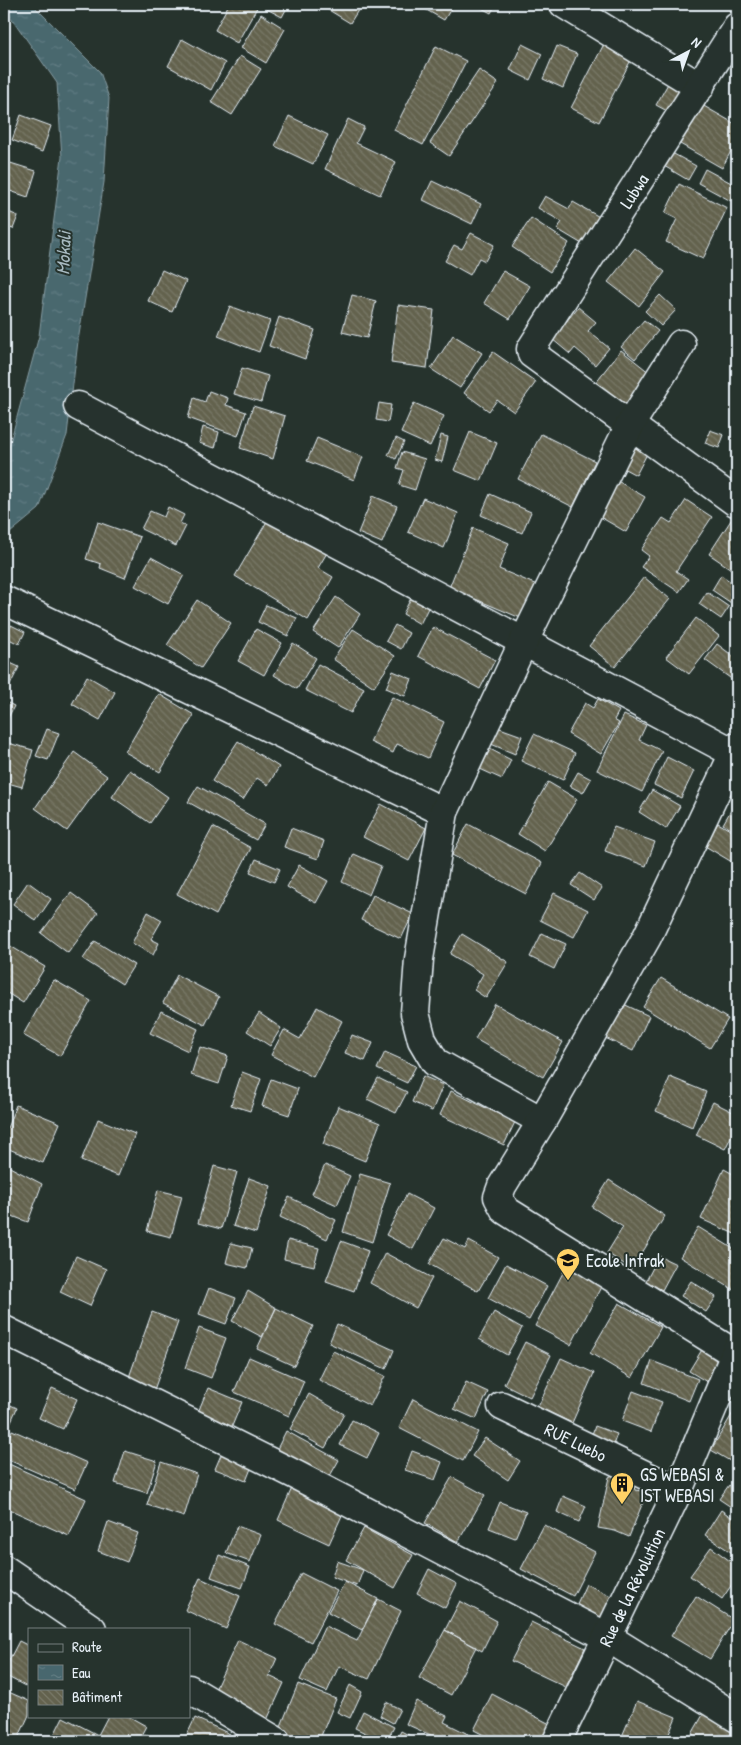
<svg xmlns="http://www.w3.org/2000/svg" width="741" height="1745" font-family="'Patrick Hand',sans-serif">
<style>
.water{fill:url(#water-ripples);stroke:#889ea5}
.building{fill:url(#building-back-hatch);stroke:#e8f1f8}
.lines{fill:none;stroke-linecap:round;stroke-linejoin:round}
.minor-casing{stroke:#e8f1f8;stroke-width:31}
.minor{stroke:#26332d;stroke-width:28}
.labels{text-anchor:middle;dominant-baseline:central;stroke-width:4;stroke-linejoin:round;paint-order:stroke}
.street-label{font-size:18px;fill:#e8f1f8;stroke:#26332d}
.poi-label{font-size:18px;fill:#e8f1f8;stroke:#26332d;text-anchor:start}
.water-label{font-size:19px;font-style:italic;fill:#a8bac1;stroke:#26332d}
</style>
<defs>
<pattern id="water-ripples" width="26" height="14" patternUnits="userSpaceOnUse" patternTransform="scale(1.25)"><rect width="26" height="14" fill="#48676e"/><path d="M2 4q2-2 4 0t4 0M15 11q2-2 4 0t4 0" fill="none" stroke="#627d83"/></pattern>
<pattern id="building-back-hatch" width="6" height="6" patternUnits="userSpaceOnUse" patternTransform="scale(1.25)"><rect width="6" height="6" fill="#63624e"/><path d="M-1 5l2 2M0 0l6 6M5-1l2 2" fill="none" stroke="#797968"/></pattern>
</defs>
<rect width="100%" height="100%" fill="#26332d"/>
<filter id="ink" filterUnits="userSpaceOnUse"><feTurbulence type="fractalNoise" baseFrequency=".02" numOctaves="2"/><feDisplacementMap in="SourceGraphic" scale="10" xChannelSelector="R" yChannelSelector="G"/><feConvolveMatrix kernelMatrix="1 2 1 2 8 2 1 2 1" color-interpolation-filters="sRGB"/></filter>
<g filter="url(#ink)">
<path class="water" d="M4,4H32L100,72L109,98L104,182L78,341L67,435L39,509L4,538V465L39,336L62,157L57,83L8,13Z"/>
<path class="building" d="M229,4H259L237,43L215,30Z
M264,4H289L282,17L263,7Z
M319,4H362L350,23Z
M416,4H454L444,20Z
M474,4H496L491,13Z
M261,14L285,29L266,63L241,48Z
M182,39L225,63L211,90L168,66Z
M605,42L633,56L599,122L571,108Z
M522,44L542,54L530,80L510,70Z
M436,46L466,61L423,145L394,130Z
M557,46L577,54L563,88L543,79Z
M240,56L261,69L232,115L211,102Z
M479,70L498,83L449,156L430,143Z
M674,73L692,83L652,137L667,111L656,105Z
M4,104L10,107L4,122Z
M702,105L737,125V140L722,168L680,144Z
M21,115L51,126L42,152L12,140Z
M289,116L328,135L313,164L275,146Z
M348,119L364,127L356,143L396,162L380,195L325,169Z
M672,153L696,166L688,180L664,166Z
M737,157V174L731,171Z
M4,161L36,171L28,197L4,189Z
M705,169L737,186L731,201L698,183Z
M432,181L481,204L472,224L423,200Z
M679,184L727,208L703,259L666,242L677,219L665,213Z
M545,196L569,209L573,202L603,219L587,247L557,229L562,222L538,208Z
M4,210L18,216L13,229L4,226Z
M531,218L569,243L550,272L512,247Z
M471,233L494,245L485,261L479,258L470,275L445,261L454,245L462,249Z
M635,248L665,272L639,306L608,282Z
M162,270L186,281L172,312L148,301Z
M503,271L530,286L510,319L484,303Z
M352,295L376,301L367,338L342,332Z
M660,295L676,310L661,326L645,311Z
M398,305L434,310L427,368L391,363Z
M230,306L270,321L259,352L218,336Z
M578,307L596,322L588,331L609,348L595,365L575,348L570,354L552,339Z
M279,317L315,330L305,359L269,346Z
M644,320L658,331L635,359L621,347Z
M453,335L482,353L460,388L431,369Z
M621,350L655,377L629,410L595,383Z
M493,352L536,382L514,412L497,400L489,411L464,393Z
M242,368L268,376L261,402L234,394Z
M209,391L228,398L226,405L246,412L238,436L188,418L194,398L205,402Z
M379,403L391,405L388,422L376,420Z
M414,403L444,416L430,446L401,433Z
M253,406L285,416L273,459L240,448Z
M203,427L219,432L215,448L199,443Z
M710,430L724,435L719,448L705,443Z
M470,432L497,443L481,481L454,470Z
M541,434L595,461L573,507L518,479Z
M441,435L448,437L442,462L435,460Z
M317,438L363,457L354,480L307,461Z
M396,438L404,442L396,459L388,455Z
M634,442L649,450L636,475L621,467Z
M402,452L425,459L415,490L399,485L404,470L397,468Z
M614,479L645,497L626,532L595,514Z
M490,494L531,512L522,533L481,515Z
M373,496L397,506L382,543L358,533Z
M423,498L458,513L444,548L408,532Z
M686,500L712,517L676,571L688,579L679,592L641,567L649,556L641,550L663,518L671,523Z
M168,507L184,515L180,523L186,526L176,546L141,529L150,511L164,517Z
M273,511L331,546L318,568L333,577L308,620L235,576Z
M733,517L737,520V573L709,554Z
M98,522L140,537L125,578L100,568L101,564L86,559Z
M473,528L509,543L499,569L537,585L523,619L449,588Z
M151,557L184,575L168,604L135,586Z
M721,575L737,586V607L712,590Z
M644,577L670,599L615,667L589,646Z
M707,592L729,607L721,619L699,604Z
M412,596L429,606L420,624L403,614Z
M336,597L360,614L338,648L313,632Z
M197,600L231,623L201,668L167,645Z
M266,605L297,618L288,636L258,622Z
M696,618L719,636L689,674L666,657Z
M11,625L25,632L19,644L5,637Z
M395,625L409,633L401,649L386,641Z
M433,627L495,660L480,689L418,656Z
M256,629L282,643L264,675L238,661Z
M353,629L395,656L374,687L333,659Z
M293,643L316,658L297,689L274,675Z
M717,644L737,659V683L705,660Z
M6,661L19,667L10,685L4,682Z
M318,664L364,688L351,713L305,690Z
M393,671L412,679L405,696L386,688Z
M87,676L115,692L100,720L72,704Z
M159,694L194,715L160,772L125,752Z
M392,697L444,722L428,758L397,744L393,753L370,742Z
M598,699L619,711L614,720L619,723L601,754L568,734L585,703L593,708Z
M4,701L14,706L4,726Z
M624,715L646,725L639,740L662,751L642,792L597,770Z
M497,727L522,736L515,754L491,744Z
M47,729L59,733L48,760L36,756Z
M534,734L575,753L563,780L521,761Z
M238,741L279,767L268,785L257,778L243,800L212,781Z
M8,743L33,750L22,787L4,782V757Z
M490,749L511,760L502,779L480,769Z
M74,752L107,776L67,831L35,808Z
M667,757L694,771L681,798L654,785Z
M130,770L168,797L150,823L112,797Z
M578,772L591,779L583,793L570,786Z
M548,782L577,799L545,851L518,834Z
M198,786L265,824L256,840L188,802Z
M652,790L680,806L666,829L639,812Z
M737,800V833L723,824Z
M381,804L426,828L409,861L363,837Z
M718,823L737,834V865L705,846Z
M468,824L542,863L526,894L452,855Z
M213,827L251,848L216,915L177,894Z
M614,827L655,842L646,866L605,851Z
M291,828L324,841L318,859L284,847Z
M354,854L381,866L369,895L342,882Z
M256,859L280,869L274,882L250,872Z
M299,865L328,881L316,903L287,887Z
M580,873L602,888L594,900L571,885Z
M28,882L51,899L36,921L13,904Z
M71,893L98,913L68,953L41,933Z
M554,893L588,910L574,937L540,920Z
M373,895L413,914L401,939L361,920Z
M148,912L162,920L151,939L159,943L153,955L132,943Z
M542,933L566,944L554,969L530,957Z
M462,934L508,962L486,998L474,990L483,974L450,954Z
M95,941L134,965L122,984L83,959Z
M7,944L45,967L23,1003L4,991V950Z
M177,975L219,997L205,1025L163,1003Z
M661,978L728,1019L710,1048L643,1007Z
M54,980L91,1001L60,1056L23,1035Z
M617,1001L649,1016L633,1051L601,1036Z
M495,1004L563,1042L543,1077L475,1039Z
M317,1007L342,1021L313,1077L271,1055L284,1030L300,1039Z
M161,1011L198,1029L188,1051L150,1033Z
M259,1013L281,1028L270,1046L247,1031Z
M352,1035L373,1043L365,1061L345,1053Z
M200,1047L228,1056L219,1084L191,1075Z
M385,1052L416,1066L407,1083L377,1069Z
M242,1072L261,1079L250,1111L231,1105Z
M423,1076L443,1085L432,1111L412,1102Z
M670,1077L706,1092L692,1127L656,1111Z
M378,1078L407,1092L396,1113L367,1099Z
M271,1079L298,1089L289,1115L262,1106Z
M451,1091L515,1122L504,1145L440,1115Z
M713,1102L737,1114V1125L725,1149L696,1135Z
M16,1105L60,1123L43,1163L4,1147V1136Z
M338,1106L380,1123L365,1161L323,1144Z
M98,1119L135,1134L118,1176L81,1161Z
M4,1164L42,1184L28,1222L4,1213Z
M325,1165L350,1176L337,1205L312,1194Z
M214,1166L237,1172L221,1229L198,1223Z
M724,1169L737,1176V1235L701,1219Z
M360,1174L390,1183L372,1242L343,1232Z
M249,1178L271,1186L256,1233L233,1226Z
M609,1180L665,1216L632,1269L607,1253L623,1227L592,1207Z
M158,1190L182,1196L171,1237L147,1231Z
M407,1194L434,1208L413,1249L386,1235Z
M289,1197L336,1220L327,1239L280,1217Z
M698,1227L737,1251V1292L680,1257Z
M444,1238L465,1249L469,1241L498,1257L478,1291L429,1264Z
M288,1240L319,1248L314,1266L284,1259Z
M341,1241L368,1251L354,1291L326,1281Z
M231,1243L252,1248L247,1268L226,1263Z
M385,1253L432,1278L416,1308L370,1283Z
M76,1256L106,1269L90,1306L60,1292Z
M659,1256L676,1264L662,1290L646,1281Z
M506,1264L547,1286L529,1320L488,1298Z
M566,1267L602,1285L571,1345L535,1326Z
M691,1281L716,1297L706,1312L681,1296Z
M209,1288L236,1298L226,1324L199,1314Z
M248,1291L276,1308L262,1337L232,1321Z
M619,1303L661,1327L632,1378L590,1353Z
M276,1308L313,1326L294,1366L257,1349Z
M152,1312L178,1322L154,1390L128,1380Z
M494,1312L522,1328L507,1355L479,1339Z
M337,1324L394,1350L386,1369L329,1343Z
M199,1328L226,1338L211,1378L185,1368Z
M525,1342L551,1355L530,1397L504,1384Z
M703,1348L721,1359L707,1382L689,1371Z
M333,1351L385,1376L370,1406L319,1380Z
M249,1357L304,1381L289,1416L234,1392Z
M561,1358L594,1373L572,1423L538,1407Z
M652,1361L698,1379L689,1401L644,1383Z
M466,1382L488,1392L476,1419L454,1409Z
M52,1388L77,1399L63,1429L39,1418Z
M208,1388L242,1402L230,1431L196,1417Z
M633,1391L662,1402L651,1432L622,1421Z
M309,1394L344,1414L325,1448L290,1429Z
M413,1399L478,1432L463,1461L399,1428Z
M4,1402L17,1408L4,1437Z
M737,1406V1465L711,1450Z
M352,1420L379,1433L367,1458L340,1445Z
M595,1426L617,1434L612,1448L590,1440Z
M12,1430L87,1463L75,1489L4,1458V1448Z
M286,1431L339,1460L327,1481L275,1453Z
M485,1438L520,1461L508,1480L472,1456Z
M226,1443L256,1456L246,1481L215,1469Z
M125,1451L157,1461L147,1493L115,1483Z
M412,1451L442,1462L435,1480L405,1470Z
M161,1462L197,1474L184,1517L147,1505Z
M9,1464L86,1499L69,1536L4,1507V1476Z
M627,1467L635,1490L647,1492L629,1537L615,1531L598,1528L609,1477Z
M452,1477L485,1495L458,1542L425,1523Z
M729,1485L737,1491V1511L719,1499Z
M292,1488L344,1511L329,1544L278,1520Z
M563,1496L586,1506L579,1522L557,1512Z
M500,1502L526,1512L515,1538L489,1528Z
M721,1510L737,1521V1556L705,1535Z
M108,1522L138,1533L127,1562L98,1551Z
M544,1525L595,1552L573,1596L521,1569Z
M237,1526L261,1535L250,1562L226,1553Z
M364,1528L413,1555L395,1588L346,1560Z
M711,1547L737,1566V1577L722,1599L690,1576Z
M219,1555L250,1567L242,1588L211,1577Z
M337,1561L363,1570L357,1586L332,1577Z
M429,1569L457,1584L445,1608L417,1593Z
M301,1573L337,1591L311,1642L275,1624Z
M200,1578L240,1596L226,1629L185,1610Z
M345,1582L378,1599L362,1630L328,1612Z
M586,1584L613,1597L602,1621L575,1608Z
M696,1596L734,1620L710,1659L671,1636Z
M378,1599L401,1611L369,1679L339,1666L327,1692L300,1680L325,1626L357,1641Z
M460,1601L497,1621L482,1651L445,1630Z
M531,1622L585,1648L566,1687L511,1661Z
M445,1630L476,1647L451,1695L419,1678Z
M238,1640L277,1658L269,1676L284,1683L267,1720L213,1694Z
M19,1641L29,1646V1688L4,1675V1670Z
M298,1684L336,1699L319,1741H303L279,1731Z
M350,1685L362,1692L350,1718L337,1712Z
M4,1690L29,1701V1715L17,1741H4Z
M492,1694L550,1724L541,1741H495L474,1730Z
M416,1701L447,1716L444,1722L482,1741H435L437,1738L406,1724Z
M637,1701L676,1717L666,1741H620Z
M386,1702L400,1709L393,1723L380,1716Z
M708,1706L737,1722V1741H705L692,1734Z
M363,1711L394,1727L387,1741H382L355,1728Z
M108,1716H128L146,1726L138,1741H51L63,1717L98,1735Z
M195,1718L230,1734L226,1741H184Z
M401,1731L420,1741H396Z
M145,1734L158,1741H141Z"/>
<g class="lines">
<g class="minor-casing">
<g id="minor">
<path d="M564,4L700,87"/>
<path d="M737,27L531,349L532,354L737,503"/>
<path d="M78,406L734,753"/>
<path d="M4,600L444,812"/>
<path d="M542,1121L435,1062L422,1040L415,1013L419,959L444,812L524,641L630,425L681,344"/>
<path d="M4,1330L296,1475L607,1637L737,1718"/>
<path d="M735,1354L505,1210L498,1197L502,1186L542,1121L647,937L737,747"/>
<path id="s1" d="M502,1406L678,1491"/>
<path d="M4,1569L92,1629"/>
<path d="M189,1689L276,1741"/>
<path id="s2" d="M557,1741L678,1491L737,1349"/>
</g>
</g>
<use href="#minor" class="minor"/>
</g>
</g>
<defs>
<g id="school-pin" transform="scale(1.25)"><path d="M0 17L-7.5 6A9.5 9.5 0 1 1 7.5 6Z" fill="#ffd166" stroke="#26332d"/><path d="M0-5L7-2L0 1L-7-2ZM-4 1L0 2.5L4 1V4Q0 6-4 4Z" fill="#111"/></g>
<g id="building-pin" transform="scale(1.25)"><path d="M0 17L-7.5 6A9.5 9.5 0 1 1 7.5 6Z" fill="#ffd166" stroke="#26332d"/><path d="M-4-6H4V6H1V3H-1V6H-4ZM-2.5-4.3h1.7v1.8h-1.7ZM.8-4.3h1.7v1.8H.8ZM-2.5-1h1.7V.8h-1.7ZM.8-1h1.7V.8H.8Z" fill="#111"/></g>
</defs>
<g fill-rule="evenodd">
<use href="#school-pin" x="568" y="1260"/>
<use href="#building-pin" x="622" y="1484"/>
</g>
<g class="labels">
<g class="street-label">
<text transform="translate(634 191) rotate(-57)">Lubwa</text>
<text stroke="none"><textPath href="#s1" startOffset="82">RUE Luebo</textPath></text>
<text stroke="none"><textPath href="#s2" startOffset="171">Rue de la Révolution</textPath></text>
</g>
<g class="poi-label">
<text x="586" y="1260">Ecole Infrak</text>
<text x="640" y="1474">GS WEBASI &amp;<tspan x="640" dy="21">IST WEBASI</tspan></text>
</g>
<g class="water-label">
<text transform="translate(63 253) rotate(-88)">Mokali</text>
</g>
</g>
<rect width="741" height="1745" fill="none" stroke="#26332d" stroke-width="20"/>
<rect x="10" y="10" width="721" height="1725" fill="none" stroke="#e8f1f8" stroke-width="2" filter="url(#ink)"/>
<rect x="28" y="1628" width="162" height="90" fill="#26332d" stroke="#747f7e"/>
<rect x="38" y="1644" width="25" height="8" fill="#26332d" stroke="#747f7e"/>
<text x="72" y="1652" font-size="15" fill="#e8f1f8">Route</text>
<rect x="38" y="1665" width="25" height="15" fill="url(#water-ripples)" stroke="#747f7e"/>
<text x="72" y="1678" font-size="15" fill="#e8f1f8">Eau</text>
<rect x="38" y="1690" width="25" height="15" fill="url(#building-back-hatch)" stroke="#747f7e"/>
<text x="72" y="1702" font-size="15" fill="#e8f1f8">Bâtiment</text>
<g transform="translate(688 52) rotate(41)" stroke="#26332d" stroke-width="4" paint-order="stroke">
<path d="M0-4L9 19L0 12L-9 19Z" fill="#e8f1f8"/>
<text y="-8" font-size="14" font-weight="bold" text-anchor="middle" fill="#e8f1f8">N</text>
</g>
</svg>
